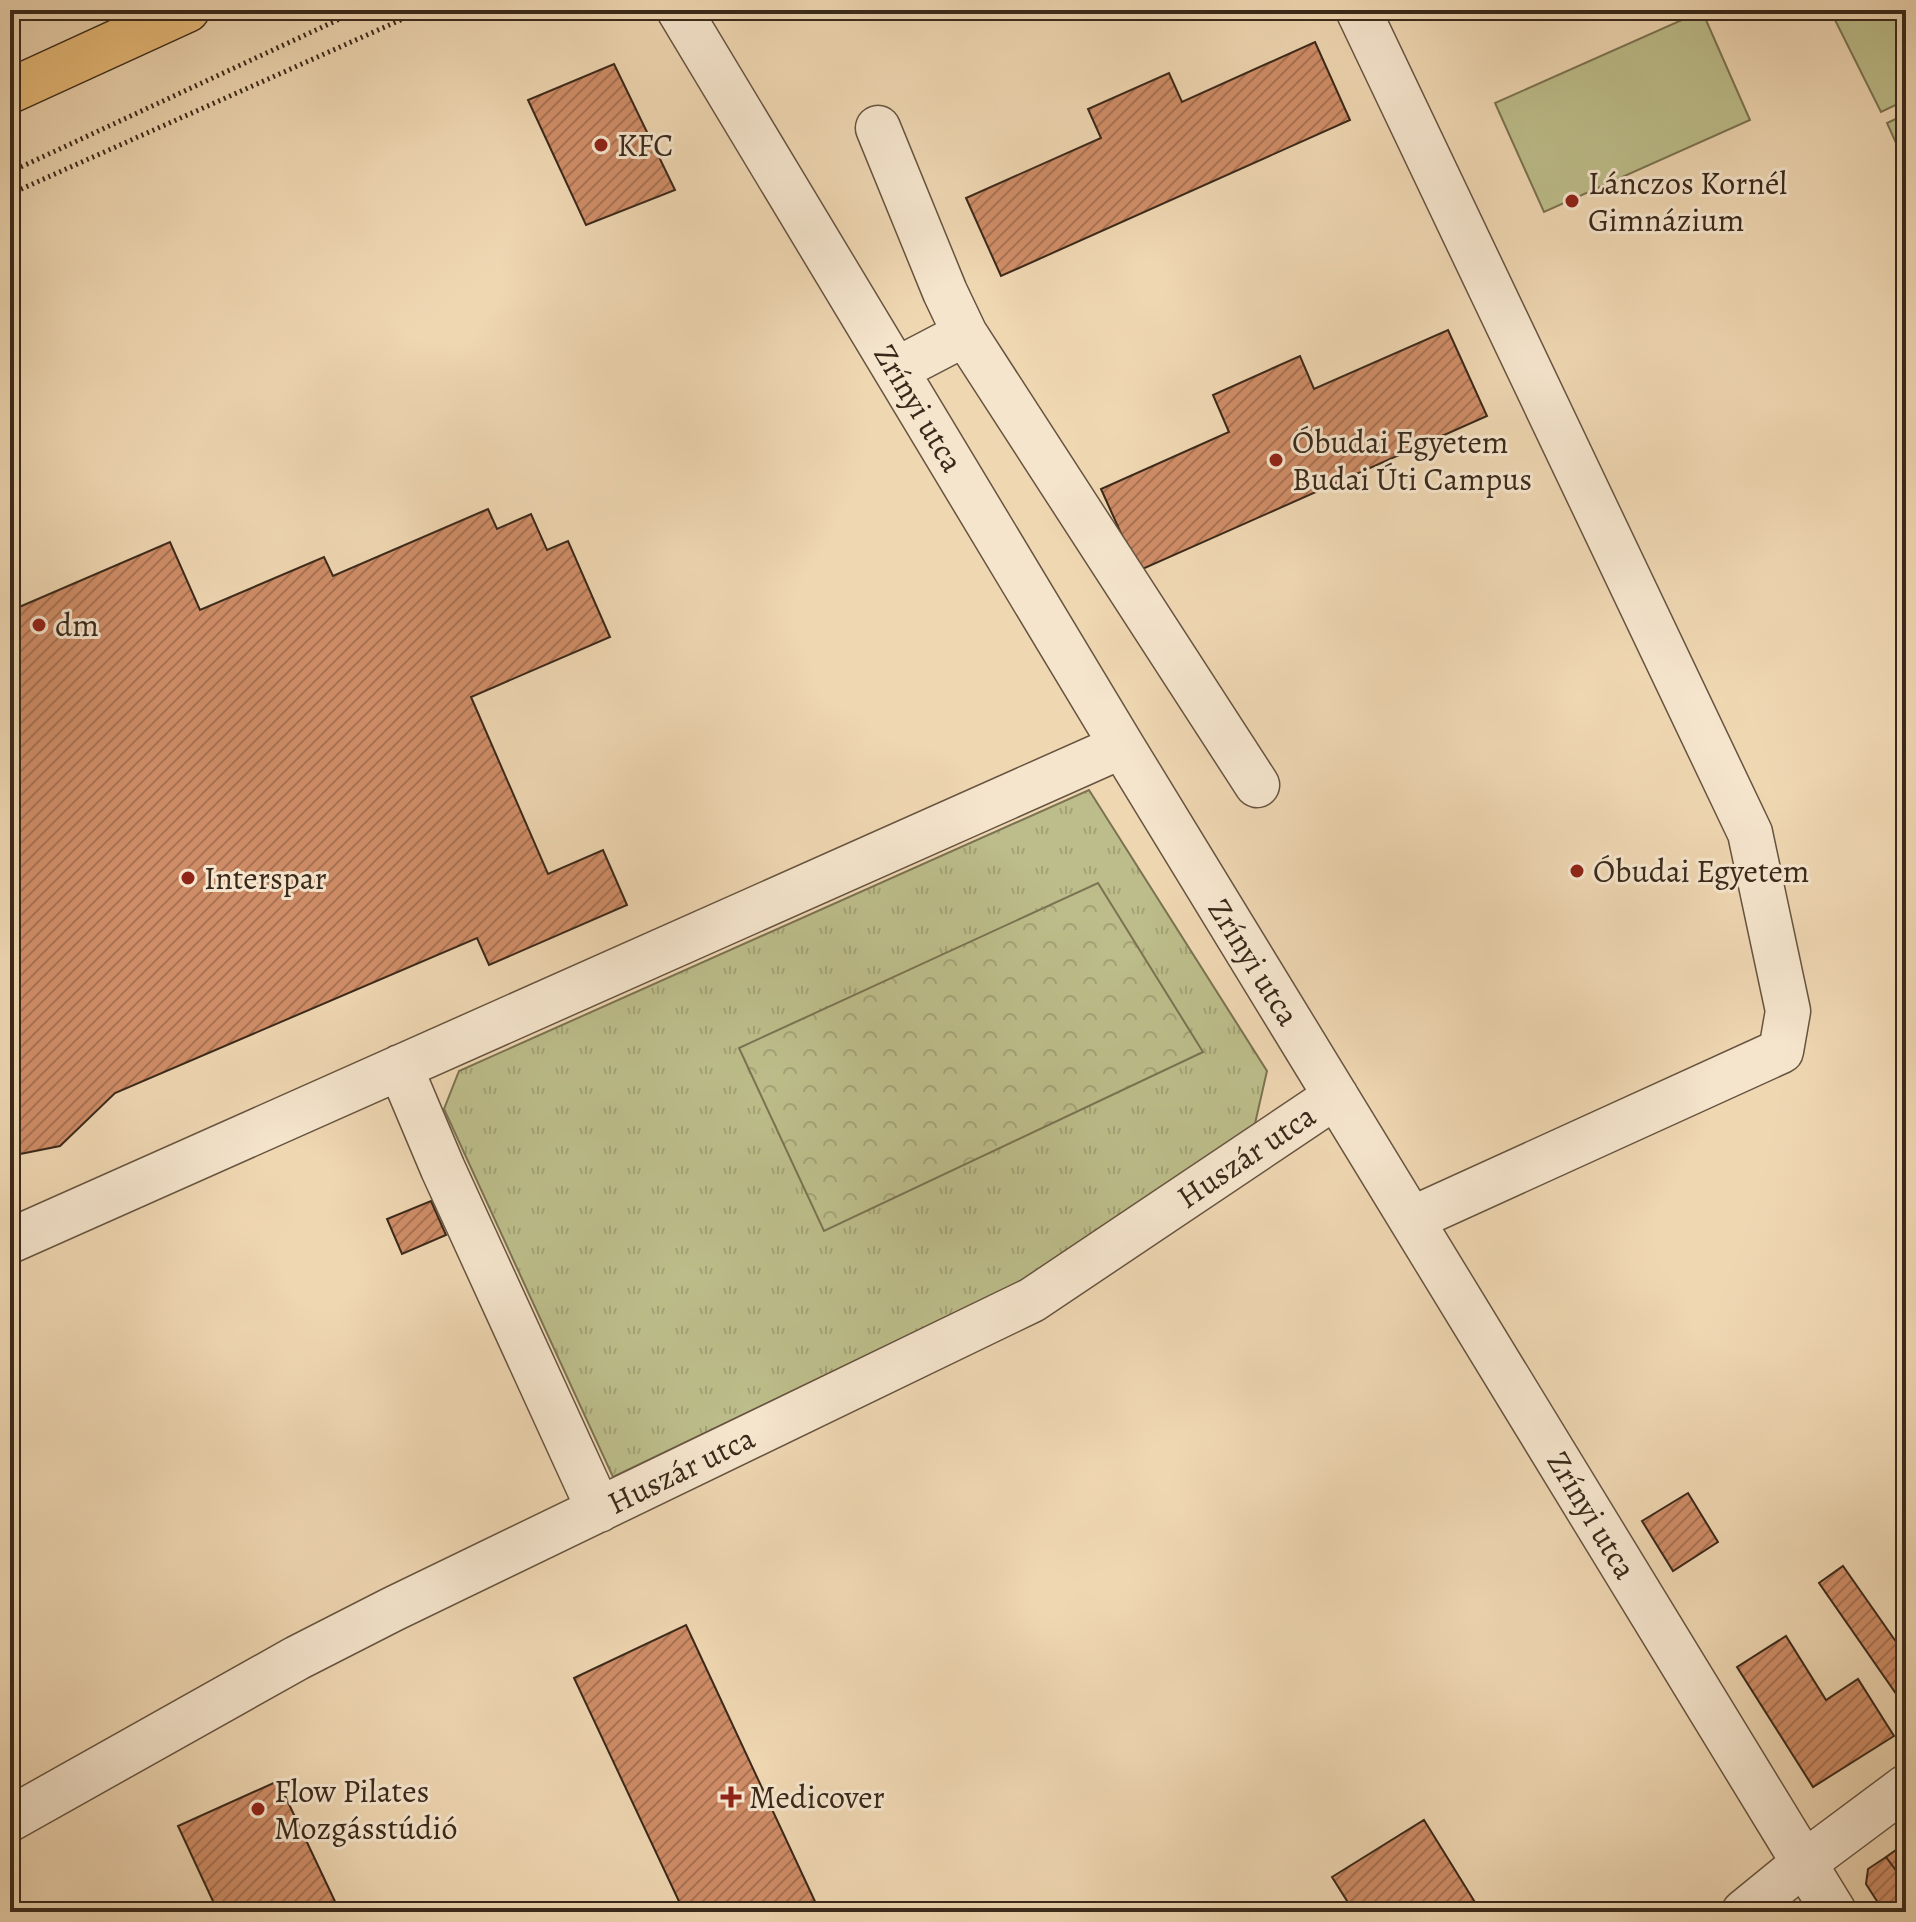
<svg xmlns="http://www.w3.org/2000/svg" width="1916" height="1922" font-family="Alegreya,serif">
<style>
.grass{fill:url(#grass-tufts);stroke:#7b7352;stroke-width:2}
.park{fill:url(#park-crowns);stroke:#7b7352;stroke-width:2}
.garden{fill:#bcbd8a;stroke:#7b7352;stroke-width:2}
.building{fill:url(#building-hatch);stroke:#3a291a;stroke-width:2}
.lines{fill:none;stroke-linecap:round;stroke-linejoin:round}
.minor-casing{stroke:#675440;stroke-width:47}
.major-casing{stroke:#3a291a;stroke-width:47}
.path{stroke:#3a291a;stroke-width:5;stroke-dasharray:2 4;stroke-linecap:butt}
.minor{stroke:#f5e5cd;stroke-width:44}
.major{stroke:#e8bc79;stroke-width:44}
.poi-dot{fill:#8f2418;stroke:#f5e5cd;stroke-width:3}
.labels{text-anchor:middle;dominant-baseline:central;stroke-width:6;stroke-linejoin:round;paint-order:stroke}
.poi-label{font-size:32px;fill:#3a291a;stroke:#f5e5cd;text-anchor:start}
.street-label{font-size:32px;fill:#3a291a;stroke:#f5e5cd}
</style>
<defs>
<pattern id="grass-tufts" width="24" height="20" patternUnits="userSpaceOnUse" patternTransform="scale(2)"><rect width="24" height="20" fill="#bcbd8a"/><path d="M3 7l-1-3M5 7V3M7 7l1-3M15 17l-1-3M17 17v-4M19 17l1-3" fill="none" stroke="#a2a276"/></pattern>
<pattern id="park-crowns" width="20" height="18" patternUnits="userSpaceOnUse" patternTransform="scale(2)"><rect width="20" height="18" fill="#bcbd8a"/><path d="M2 6a3 3 0 1 1 6 0M12 15a3 3 0 1 1 6 0" fill="none" stroke="#a2a276"/></pattern>
<pattern id="building-hatch" width="6" height="6" patternUnits="userSpaceOnUse" patternTransform="scale(2)"><rect width="6" height="6" fill="#cf8d67"/><path d="M-1 1l2-2M0 6l6-6M5 7l2-2" fill="none" stroke="#a97354"/></pattern>
</defs>
<rect width="100%" height="100%" fill="#efd7b2"/>
<filter id="stains"><feTurbulence type="fractalNoise" baseFrequency=".0025" numOctaves="4"/><feColorMatrix values="0 0 0 0 .2 0 0 0 0 .09 0 0 0 0 .02 0 0 0 .5 -.17"/></filter>
<radialGradient id="worn" r=".72"><stop offset=".6" stop-color="#630" stop-opacity="0"/><stop offset="1" stop-color="#630" stop-opacity=".3"/></radialGradient>
<path class="grass" d="M1089,790L1267,1071L1254,1128L1020,1282L613,1477L444,1109L459,1071Z"/>
<path class="park" d="M1098,883L1203,1052L824,1231L739,1048Z"/>
<path class="garden" d="M1830,10H1906V100L1881,112Z
M1702,11L1750,120L1544,212L1495,103Z
M1906,114V165L1887,123Z"/>
<path class="building" d="M1315,42L1350,120L1001,276L966,198L1101,138L1088,109L1169,73L1182,102Z
M614,64L675,190L586,225L528,100Z
M1448,330L1487,416L1138,571L1101,489L1229,432L1213,395L1300,356L1314,389Z
M488,509L497,529L531,514L547,550L568,541L610,637L471,697L548,874L603,850L627,905L489,965L477,938L115,1093L60,1146L10,1156V611L170,542L200,610L324,557L333,576Z
M431,1201L446,1235L402,1254L387,1219Z
M1688,1493L1718,1542L1673,1571L1642,1521Z
M1843,1566L1906,1656V1708L1819,1583Z
M686,1625L819,1910L814,1912H684L574,1678Z
M1786,1636L1826,1700L1858,1679L1894,1736L1813,1787L1737,1667Z
M278,1781L340,1912H218L178,1826Z
M1424,1820L1481,1912H1354L1332,1877Z
M1906,1843V1884L1886,1857Z
M1886,1857L1906,1884V1912H1884L1866,1884L1868,1869Z"/>
<g class="lines">
<g class="minor-casing">
<path id="minor" d="M679,10L1122,746L1834,1912
M1358,10L1750,833L1788,1011L1781,1051L1412,1219
M878,128L945,292L965,334L1257,785
M896,370L965,334
M400,1067L443,1169L599,1510
M10,1241L1122,746
M10,1819L297,1658L393,1609L1032,1300L1336,1096
M1744,1912L1804,1863L1906,1787"/>
</g>
<g class="major-casing">
<path id="major" d="M10,91L187,10"/>
</g>
<path class="path" d="M10,172L359,10
M10,194L423,10"/>
<use href="#minor" class="minor"/>
<use href="#major" class="major"/>
</g>
<g class="poi-dot">
<circle cx="601" cy="145" r="8"/>
<circle cx="1572" cy="201" r="8"/>
<circle cx="1276" cy="460" r="8"/>
<circle cx="39" cy="625" r="8"/>
<circle cx="1577" cy="871" r="8"/>
<circle cx="188" cy="878" r="8"/>
<path d="M727 1785h8v8h8v8h-8v8h-8v-8h-8v-8h8z"/>
<circle cx="258" cy="1809" r="8"/>
</g>
<g class="labels">
<g class="poi-label">
<text x="617" y="145">KFC</text>
<text x="1588" y="183">Lánczos Kornél<tspan x="1588" dy="37">Gimnázium</tspan></text>
<text x="1292" y="442">Óbudai Egyetem<tspan x="1292" dy="37">Budai Úti Campus</tspan></text>
<text x="55" y="625">dm</text>
<text x="1593" y="871">Óbudai Egyetem</text>
<text x="204" y="878">Interspar</text>
<text x="274" y="1791">Flow Pilates<tspan x="274" dy="37">Mozgásstúdió</tspan></text>
<text x="749" y="1797">Medicover</text>
</g>
<g class="street-label">
<text transform="translate(919 408) rotate(59)">Zrínyi utca</text>
<text transform="translate(1254 962) rotate(58)">Zrínyi utca</text>
<text transform="translate(1246 1156) rotate(-34)">Huszár utca</text>
<text transform="translate(681 1470) rotate(-26)">Huszár utca</text>
<text transform="translate(1592 1515) rotate(59)">Zrínyi utca</text>
</g>
</g>
<rect width="1916" height="1922" fill="none" stroke="#efd7b2" stroke-width="40"/>
<rect x="12" y="12" width="1892" height="1898" fill="none" stroke="#3a291a" stroke-width="4"/>
<rect x="20" y="20" width="1876" height="1882" fill="none" stroke="#3a291a" stroke-width="2"/>
<rect width="100%" height="100%" filter="url(#stains)"/>
<rect width="100%" height="100%" fill="url(#worn)"/>
</svg>
